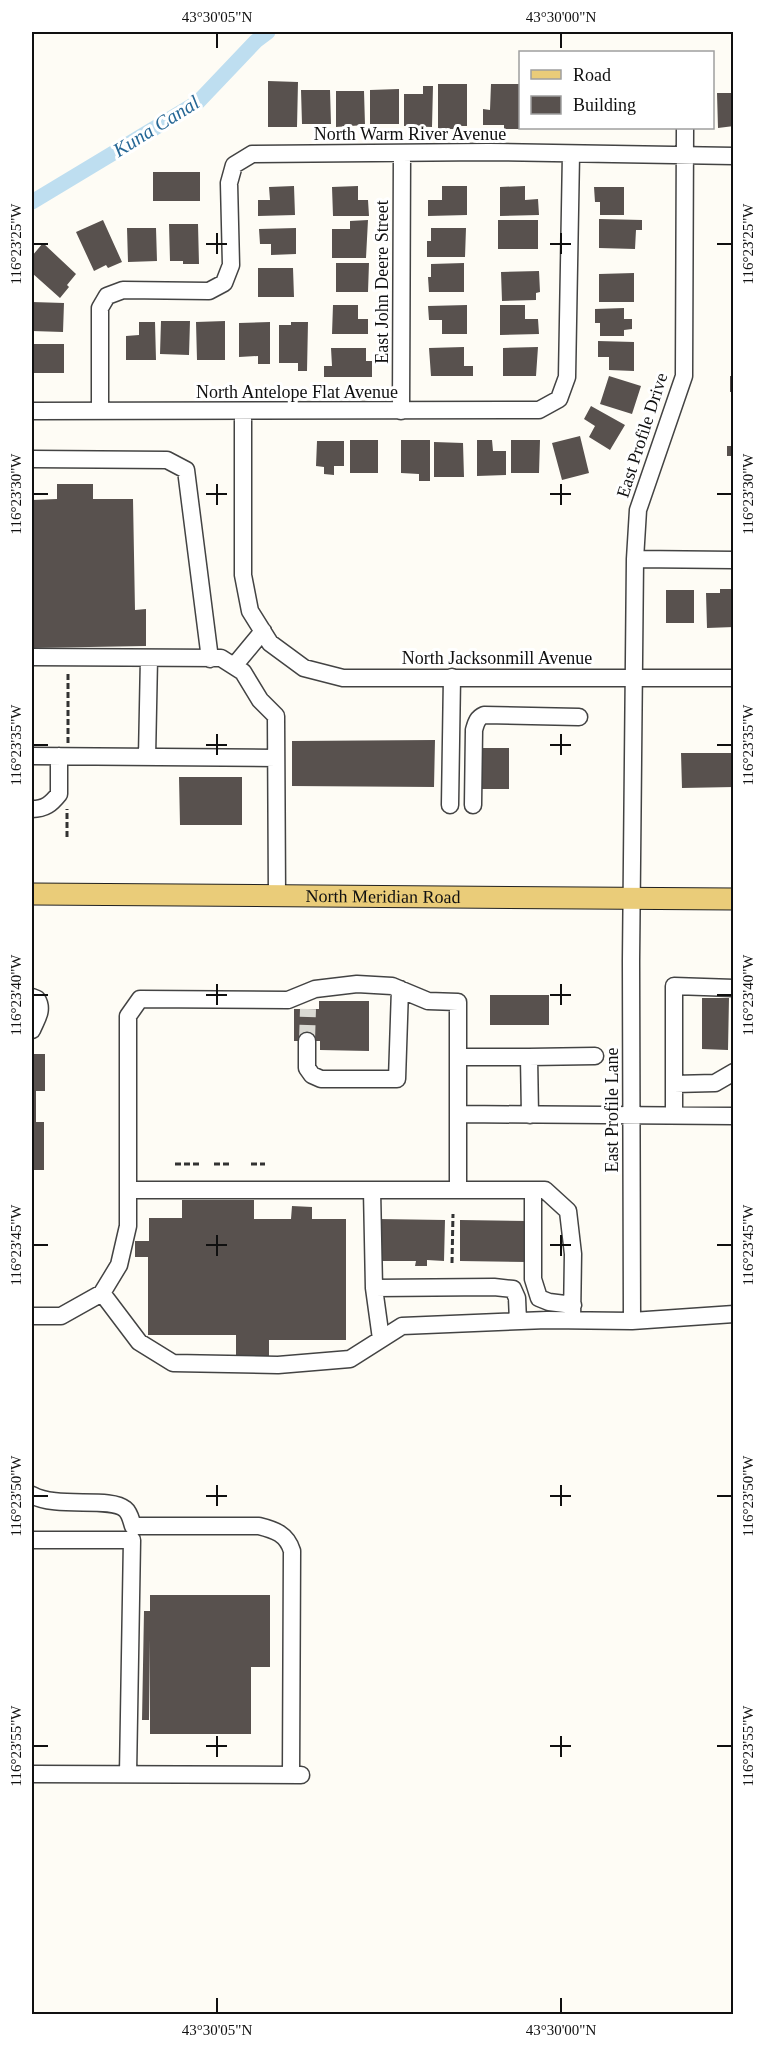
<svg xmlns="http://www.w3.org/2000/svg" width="765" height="2046" font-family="Georgia,serif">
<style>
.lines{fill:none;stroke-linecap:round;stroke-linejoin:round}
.canal{stroke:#bedef0;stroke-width:15}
.building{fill:#58514e}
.minor-tunnel{stroke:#dad9d3;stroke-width:16;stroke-dasharray:16 8;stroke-linecap:butt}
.minor-casing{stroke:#434343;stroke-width:19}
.major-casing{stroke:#212121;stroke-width:23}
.path{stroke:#323232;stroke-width:3;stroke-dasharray:6 3;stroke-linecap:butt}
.minor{stroke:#fff;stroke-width:16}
.major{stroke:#eacc79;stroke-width:21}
.ticks{fill:none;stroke:#101010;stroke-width:2}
.labels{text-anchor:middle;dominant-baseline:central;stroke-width:6;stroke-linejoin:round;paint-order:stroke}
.street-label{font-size:18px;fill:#101010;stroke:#fff}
.water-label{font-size:20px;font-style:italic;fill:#266795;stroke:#fff}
.neatline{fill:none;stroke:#101010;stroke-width:2}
.ticks-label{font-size:15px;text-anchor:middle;fill:#101010}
</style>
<rect width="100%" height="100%" fill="#fefcf5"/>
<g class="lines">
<path class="canal" d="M32,202L198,102L256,41L268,32"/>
</g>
<path class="building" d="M268,81L298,82L297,127H268Z
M438,84H467V126H454V129H438Z
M491,84H520L519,129H504V125H483V109L490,110Z
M423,86H433L432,127L404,126V94H423Z
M399,89V124H370V90Z
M301,90H330L331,124H302Z
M336,91H364L365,125L336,127Z
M717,93H734V126L718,128Z
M153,172H200V201H153Z
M294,186L295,215L258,216V200H270L269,187Z
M358,186V200H368L369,216H333L332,187Z
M442,186H467V215L428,216V200H442Z
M525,186V200L538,199L539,215L500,216V187Z
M594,187H624V215H600V202H595Z
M599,219L642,220V230H636L635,249L599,248Z
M103,220L122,262L108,268L106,265L94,271L76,232Z
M368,220L366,258H332V229H350V221Z
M498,220H538V249H498Z
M169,224H198L199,264H183V261H170Z
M127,228H156L157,261L128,262Z
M296,228V254L271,255V244H260L259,229Z
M431,228H466L465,257H427V241H431Z
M43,243L76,274L67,285L69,287L60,298L32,273V256Z
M336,263H369L368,292H336Z
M464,263V292H429L428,277H431V264Z
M258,268H293L294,297H258Z
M539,271L540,292L536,293V300L502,301L501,272Z
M634,273V302H599V274Z
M32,302L64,303L63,332L32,331Z
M333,305H358V319H368V334H332Z
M467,305V334H442V320H429L428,306Z
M500,305H525V319H538L539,334L500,335Z
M624,308V319H632V329L624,330V336H600V323H595V309Z
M161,321H190L189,355L160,354Z
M225,321V360H197L196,322Z
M139,322H155L156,360H126V336L139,335Z
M270,322V364H258V356L239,357V323Z
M291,322H308L307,371H298V363H279V325H291Z
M598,341L634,342V371L609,370V357H598Z
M32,344H64V373H32Z
M464,347V366H473V376H431L429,348Z
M538,347L536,376H503V348Z
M331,348H366V361H372V377H324V366H332Z
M609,376L641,386L632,414L600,404Z
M730,376H734V392H730Z
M591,406L625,425L610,450L589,437L595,426L584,419Z
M580,436L589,473L562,480L552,443Z
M350,440H378V473H350Z
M401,440H430V481H419V474L401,473Z
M477,440H492L493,451H506V475L477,476Z
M511,440H540L539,473H511Z
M317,441H344V466H334V475L324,474V467L316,466Z
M434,442L463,443L464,477H434Z
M727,446H734V456H727Z
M57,484H93V499H133L135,610L146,609V646L32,648V500L57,499Z
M720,589H734V627L707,628L706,593H720Z
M666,590H694V623H666Z
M435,740L434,787L292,786V741Z
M481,748H509V789H480Z
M681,753H734V787L682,788Z
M179,777H242V825H180Z
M490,995H549V1025H490Z
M702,998H729L728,1050L702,1049Z
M319,1001H369V1051L320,1050V1041H294V1009H319Z
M32,1054H45V1091H36V1122H44V1170H32Z
M182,1200H254V1219H291L292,1206L312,1207V1219H346V1340H269V1356H236V1335H148V1257H135V1241H149V1218H182Z
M378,1219L445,1220L444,1261L427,1260V1266H415L416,1261H377Z
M460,1220L528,1221L527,1262L460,1261Z
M150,1595H270V1667H251V1734H150V1639L149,1720H142L144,1611H150Z"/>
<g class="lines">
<path class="minor-tunnel" d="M307,1041L308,1009"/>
<g class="minor-casing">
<path id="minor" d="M32,411L539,410L559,399L567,377L571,154
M100,411V308L107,296L123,290L209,291L224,283L231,265L229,183L234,165L252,154L489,152L734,156
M243,411V575L250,611L270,643L304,668L343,678H734
M401,411L402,153
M32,459L167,460L186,470L210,659
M635,559L734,560
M32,657L221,658L243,672L260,700L276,716L277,896
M234,666L263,631
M32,756L276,758
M147,757L149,658
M450,805L452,677
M473,805L474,730C476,723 477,718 484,715L579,717
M32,809C45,809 51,804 59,794V756
M32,997L37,999C44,1010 36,1020 32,1030
M307,1041V1068L312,1075L321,1079H397L400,989
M459,1057H529L530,1115
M529,1057L595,1056
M674,1084L715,1083L734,1072
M458,1114L734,1116
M674,1116V986L734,988
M128,1190H458V1002L428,1001L392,986L357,984L315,989L288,1000L140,999L128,1016V1226L119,1265L102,1293L139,1342L173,1363L278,1365L350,1359L402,1326L547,1320L632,1321L734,1314
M372,1190L374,1288
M458,1190H545L568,1211L573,1254L572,1320
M533,1191V1279L539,1298L549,1302L573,1305
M32,1316H61L102,1293
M632,1321L631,961L635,559L638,510L684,376L685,128
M381,1339L374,1288L494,1287L513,1289L517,1298L518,1321
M32,1495C56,1509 110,1496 125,1509C130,1513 131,1520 133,1526H259C275,1530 287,1534 292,1551L291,1775
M32,1540H132L128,1774
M32,1774L301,1775"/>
</g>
<g class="major-casing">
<g id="major">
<path id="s1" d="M32,894L734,899"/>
</g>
</g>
<path class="path" d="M68,743V671
M67,837V809
M175,1164H202
M214,1164H231
M251,1164H265
M452,1263L453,1214"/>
<use href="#minor" class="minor"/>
<use href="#major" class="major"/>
</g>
<path class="ticks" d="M217,33V48M561,33V48M217,233V254M561,233V254M33,244H48M206,244H227M550,244H571M717,244H732M217,484V505M561,484V505M33,494H48M206,494H227M550,494H571M717,494H732M217,734V755M561,734V755M33,745H48M206,745H227M550,745H571M717,745H732M217,984V1005M561,984V1005M33,995H48M206,995H227M550,995H571M717,995H732M217,1235V1256M561,1235V1256M33,1245H48M206,1245H227M550,1245H571M717,1245H732M217,1485V1506M561,1485V1506M33,1496H48M206,1496H227M550,1496H571M717,1496H732M217,1736V1757M561,1736V1757M33,1746H48M206,1746H227M550,1746H571M717,1746H732M217,1998V2013M561,1998V2013"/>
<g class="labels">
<g class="street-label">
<text x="410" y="134">North Warm River Avenue</text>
<text transform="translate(382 282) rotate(-90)">East John Deere Street</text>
<text x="297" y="392">North Antelope Flat Avenue</text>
<text transform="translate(642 435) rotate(-72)">East Profile Drive</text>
<text x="497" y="658">North Jacksonmill Avenue</text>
<text stroke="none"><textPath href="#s1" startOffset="351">North Meridian Road</textPath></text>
<text transform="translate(612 1110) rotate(-90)">East Profile Lane</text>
</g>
<g class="water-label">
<text transform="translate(156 126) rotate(-32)">Kuna Canal</text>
</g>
</g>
<rect width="765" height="2046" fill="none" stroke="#ffffff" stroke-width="66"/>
<rect x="519" y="51" width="195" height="78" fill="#ffffff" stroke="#9f9f9f" stroke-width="1.5"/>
<rect x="531" y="70" width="30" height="9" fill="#eacc79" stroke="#9f9f9f" stroke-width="1.5"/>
<text x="573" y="81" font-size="18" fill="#101010">Road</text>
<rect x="531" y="96" width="30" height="18" fill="#58514e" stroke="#9f9f9f" stroke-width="1.5"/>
<text x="573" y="111" font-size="18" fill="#101010">Building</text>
<rect x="33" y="33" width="699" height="1980" class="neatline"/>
<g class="ticks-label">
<text x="217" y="22">43°30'05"N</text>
<text x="561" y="22">43°30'00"N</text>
<text transform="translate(748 244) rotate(-90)" y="5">116°23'25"W</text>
<text transform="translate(16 244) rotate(-90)" y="5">116°23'25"W</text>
<text transform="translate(748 494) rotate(-90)" y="5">116°23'30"W</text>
<text transform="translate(16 494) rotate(-90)" y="5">116°23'30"W</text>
<text transform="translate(748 745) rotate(-90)" y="5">116°23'35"W</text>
<text transform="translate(16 745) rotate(-90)" y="5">116°23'35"W</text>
<text transform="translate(748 995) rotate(-90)" y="5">116°23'40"W</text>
<text transform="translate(16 995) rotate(-90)" y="5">116°23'40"W</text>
<text transform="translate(16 1245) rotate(-90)" y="5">116°23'45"W</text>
<text transform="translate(748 1245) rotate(-90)" y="5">116°23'45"W</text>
<text transform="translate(16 1496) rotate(-90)" y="5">116°23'50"W</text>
<text transform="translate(748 1496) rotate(-90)" y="5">116°23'50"W</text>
<text transform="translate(748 1746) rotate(-90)" y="5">116°23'55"W</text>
<text transform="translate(16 1746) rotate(-90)" y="5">116°23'55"W</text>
<text x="217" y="2035">43°30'05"N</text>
<text x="561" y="2035">43°30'00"N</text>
</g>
</svg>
